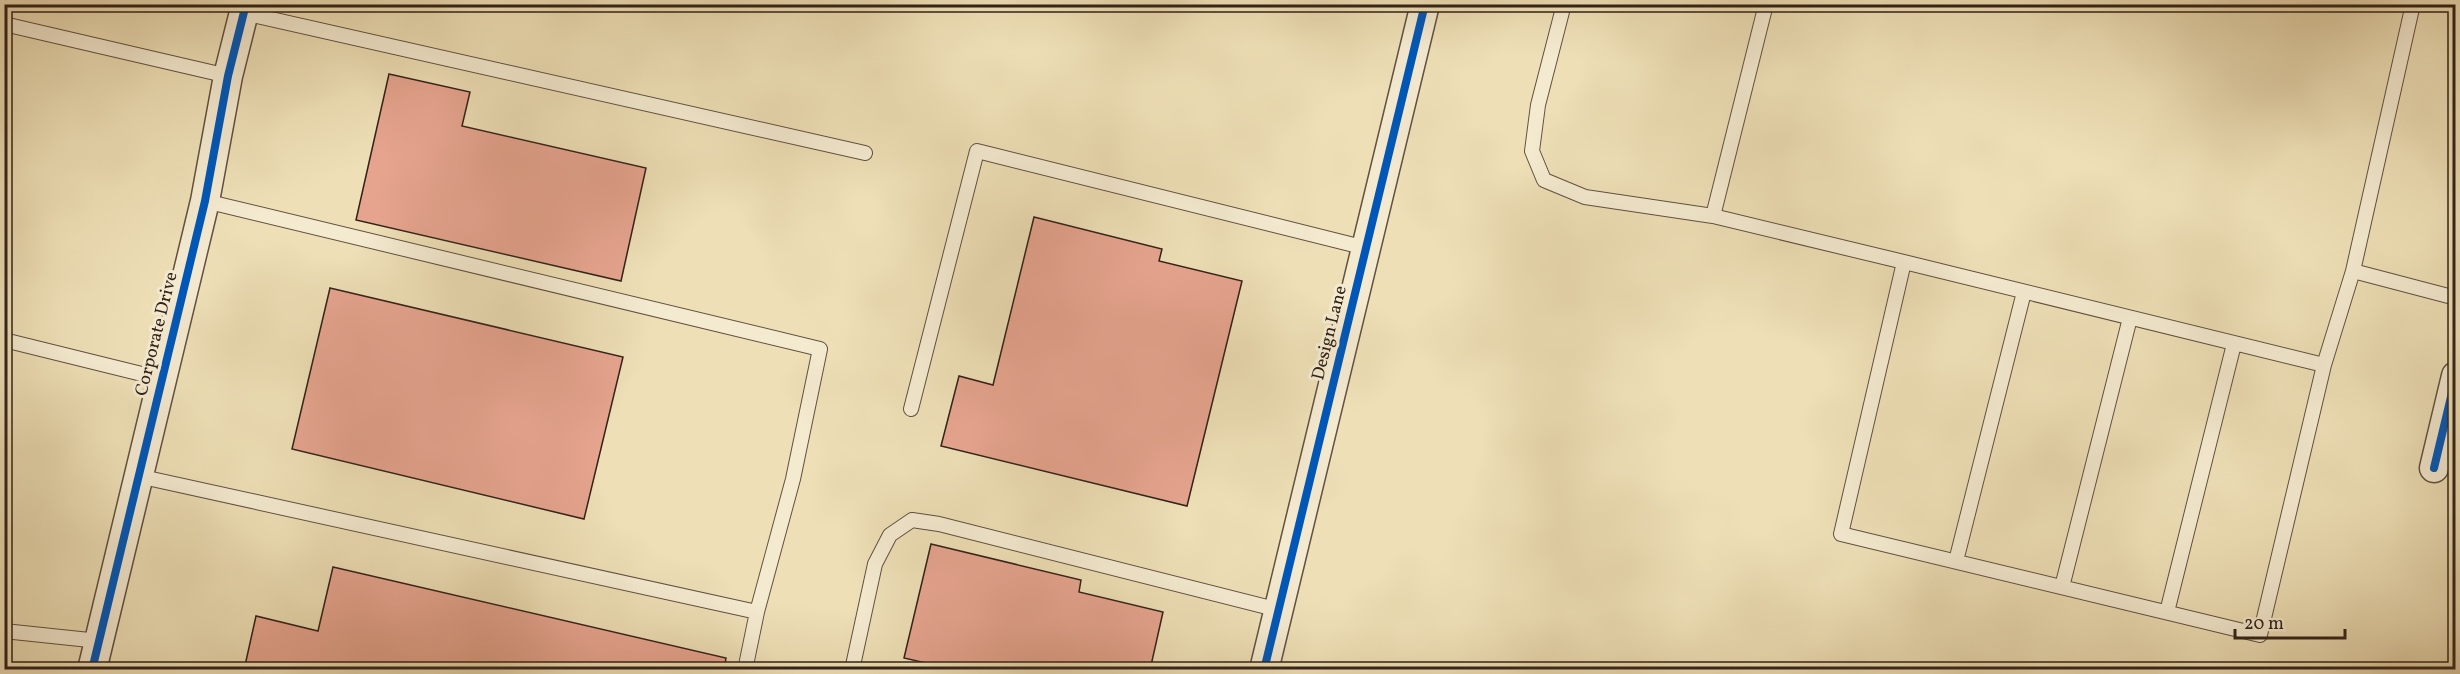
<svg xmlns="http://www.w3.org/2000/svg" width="2460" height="674" font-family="Vollkorn,serif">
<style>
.building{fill:#e6a48f;stroke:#312219;stroke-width:1.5}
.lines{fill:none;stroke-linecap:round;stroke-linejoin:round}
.service-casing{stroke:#605140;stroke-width:16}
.minor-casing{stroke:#605140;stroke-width:31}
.service{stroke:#f4ead0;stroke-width:14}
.minor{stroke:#f4ead0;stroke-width:28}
.cycleway-casing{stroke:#f4ead0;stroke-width:11}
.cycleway{stroke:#0057b8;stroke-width:8}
.labels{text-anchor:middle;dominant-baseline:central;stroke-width:6;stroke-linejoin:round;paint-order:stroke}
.street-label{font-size:18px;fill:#312219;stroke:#f4ead0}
</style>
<rect width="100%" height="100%" fill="#eedfb6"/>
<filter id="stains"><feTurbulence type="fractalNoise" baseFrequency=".00333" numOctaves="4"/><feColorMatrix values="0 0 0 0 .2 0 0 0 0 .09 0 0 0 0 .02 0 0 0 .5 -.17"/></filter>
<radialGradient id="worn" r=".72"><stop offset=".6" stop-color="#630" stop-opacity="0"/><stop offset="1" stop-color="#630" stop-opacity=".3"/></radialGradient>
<path class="building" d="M389,74L470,92L462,126L646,168L621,281L356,220Z
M1034,217L1162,249L1159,261L1242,281L1187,506L941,446L959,376L993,385Z
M330,288L623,357L584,519L292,449Z
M4,400L11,401L4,430Z
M931,544L1081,580L1079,592L1163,612L1150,670H925L926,663L904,658Z
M333,567L726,658L724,670H244L256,616L318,631Z"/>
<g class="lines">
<g class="service-casing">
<path id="service" d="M1564,4L1538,105L1532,151L1544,180L1585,197L1713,216L1904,262
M2413,4L2353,271L2456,298
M244,13L865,153
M4,24L228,76
M1713,216L1766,4
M4,340L162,379
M2324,365L1904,262L1841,534L2260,635L2324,365L2353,271
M911,409L977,151L1366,248
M138,476L757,612L793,479L820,349L205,201
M1956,561L2024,292
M2062,587L2130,318
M2167,612L2234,344
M4,631L99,641
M745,670L757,612
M852,670L875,564L890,535L912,520L939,524L1279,610"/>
</g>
<g class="minor-casing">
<path id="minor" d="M2434,468L2456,376
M92,670L205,201L228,76L246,4
M1264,670L1425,4"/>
</g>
<use href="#service" class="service"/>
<use href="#minor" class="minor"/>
<g class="cycleway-casing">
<path id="cycleway" d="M2434,468L2456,376
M92,670L205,201L228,76L246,4
M1264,670L1425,4"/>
</g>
<use href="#cycleway" class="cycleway"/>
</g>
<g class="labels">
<g class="street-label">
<text transform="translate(1330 333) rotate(-76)">Design Lane</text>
<text transform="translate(157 334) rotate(-76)">Corporate Drive</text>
</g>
</g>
<rect width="2460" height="674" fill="none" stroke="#eedfb6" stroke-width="24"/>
<rect x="6" y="6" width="2448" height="662" fill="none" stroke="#312219" stroke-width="3"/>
<rect x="12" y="12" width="2436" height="650" fill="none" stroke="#312219" stroke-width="1.5"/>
<path d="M2235 629v9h110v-9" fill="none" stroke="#312219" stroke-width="3"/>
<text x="2244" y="629" font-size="18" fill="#312219" stroke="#f4ead0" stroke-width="4.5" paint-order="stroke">20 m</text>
<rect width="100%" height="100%" filter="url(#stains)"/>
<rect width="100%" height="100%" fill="url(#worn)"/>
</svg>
